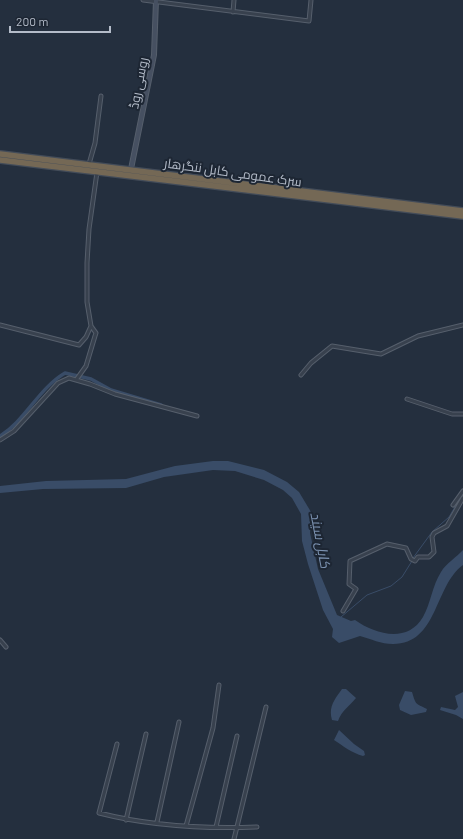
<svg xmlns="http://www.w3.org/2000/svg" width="463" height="839" font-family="Barlow,Cairo,sans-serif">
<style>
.water{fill:#394c67}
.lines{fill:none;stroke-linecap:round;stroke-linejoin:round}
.stream{stroke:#394c67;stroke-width:1}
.canal{stroke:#394c67;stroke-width:3.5}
.street-casing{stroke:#565f6c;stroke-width:5}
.secondary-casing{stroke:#565f6c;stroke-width:6}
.highway-casing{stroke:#434c59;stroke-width:8}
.street{stroke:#38414e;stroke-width:3}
.secondary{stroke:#465061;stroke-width:4}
.highway{stroke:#746855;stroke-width:5.5}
.labels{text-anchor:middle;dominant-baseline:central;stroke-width:4;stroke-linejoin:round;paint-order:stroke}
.street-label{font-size:13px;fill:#b4bcc9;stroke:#1d2633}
.water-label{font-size:14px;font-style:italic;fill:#7c92b1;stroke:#1d2633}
</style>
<rect width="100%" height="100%" fill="#242f3e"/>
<path class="water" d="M213,461H228L264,470L287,482L299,492L311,512L310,533L318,569L337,615L351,621L355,620C375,634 407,644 423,617C431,603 432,586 441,572C446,563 456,558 463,550V565C434,586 438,644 393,644C381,644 371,639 360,636L339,643L332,637L333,629L323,610L308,564L302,541L301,514L292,498L283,490L264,480L235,471L213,470L164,477L126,488L43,489L0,493V486L46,481L126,479L175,466Z
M342,689H346L356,698C349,707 342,710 338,721L332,720C328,707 335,699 342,689Z
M405,691L412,692C416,705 415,703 427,709L426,712L411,715L400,710L399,705Z
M463,692V719L456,715L440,710L441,707L455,710L458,707L455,696Z
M339,730L354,744L364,751L365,755L363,756C352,753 343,746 334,740Z"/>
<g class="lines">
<path class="stream" d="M413,558L432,532L449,517L462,495
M341,617L367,595L391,586L402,577L412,561"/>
<path class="canal" d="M0,436C25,421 38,389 65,373L91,379L111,390L161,405"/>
<g class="street-casing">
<path id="street" d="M143,0L309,21L311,0
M233,12L234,0
M89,164L95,143L101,96
M0,325L79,345L86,337L91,326
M301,375L311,363L332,346L381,354L418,336L463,325
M76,380L86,366L95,336L96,333L91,326L87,302V263L89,229L97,172
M407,399L452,414H463
M0,440L14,431L58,383L69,378L90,384L115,394L197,416
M453,505L463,491
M343,611L356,589L349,584L350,561L387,544L406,548L411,559L415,561L418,557H429L434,552L432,537L434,533L447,526L463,498
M0,640L6,647
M117,744L99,813C150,826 205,829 257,827
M126,820L146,734
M157,822L179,722
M186,826L213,728L219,685
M216,827L237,736
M234,839L266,707"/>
</g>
<g class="secondary-casing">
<path id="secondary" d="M131,169L154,55L156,0"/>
</g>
<g class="highway-casing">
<path id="highway" d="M0,154L463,211
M0,160L463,216"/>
</g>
<use href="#street" class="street"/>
<use href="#secondary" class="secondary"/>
<use href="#highway" class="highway"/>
</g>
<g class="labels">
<g class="street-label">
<text transform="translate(138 83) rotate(-79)">روسی روڈ</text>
<text transform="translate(233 172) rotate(8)">سرک عمومی کابل ننگرهار</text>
</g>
<g class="water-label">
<text transform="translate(321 540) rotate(79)">کابل سيند</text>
</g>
</g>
<path d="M10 26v6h100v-6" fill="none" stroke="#b4bcc9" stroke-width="2"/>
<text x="16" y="26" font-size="12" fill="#b4bcc9" stroke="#1d2633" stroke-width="3" paint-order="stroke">200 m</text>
</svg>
